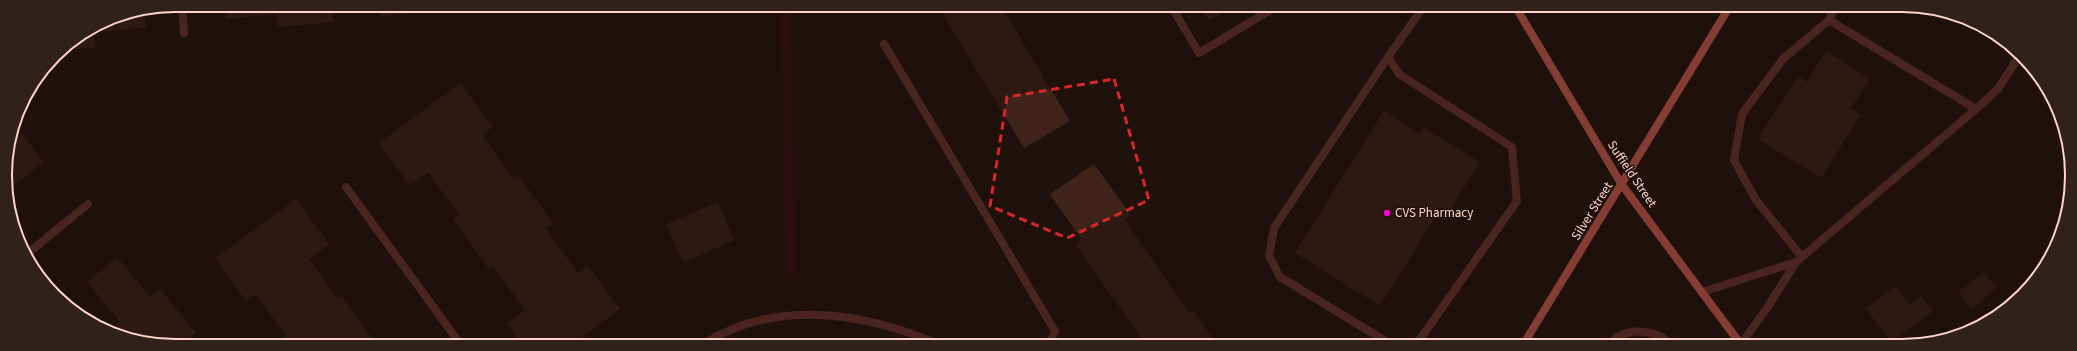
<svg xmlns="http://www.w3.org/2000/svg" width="2077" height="351" font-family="'Source Sans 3',sans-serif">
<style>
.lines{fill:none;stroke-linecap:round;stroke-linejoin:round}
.stream{stroke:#3c0918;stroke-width:9}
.building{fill:#402319}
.lane{stroke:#7e3f38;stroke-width:8}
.street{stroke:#7e3f38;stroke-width:8}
.secondary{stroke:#fe7263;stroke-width:8}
.marked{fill:none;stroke:#d62828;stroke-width:3;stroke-dasharray:8 5;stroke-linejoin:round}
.poi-dot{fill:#f401cb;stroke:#1f110c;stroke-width:1.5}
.labels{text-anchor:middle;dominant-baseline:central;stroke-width:3;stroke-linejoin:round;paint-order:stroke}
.street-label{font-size:13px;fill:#ffd5cb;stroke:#1f110c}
.poi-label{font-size:13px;fill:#ffd5cb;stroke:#1f110c;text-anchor:start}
.rim{fill:none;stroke:#ffd5cb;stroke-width:2}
</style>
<rect width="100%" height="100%" fill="#1f110c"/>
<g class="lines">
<path class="stream" d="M785,5L791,271"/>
</g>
<path class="building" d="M224,5H332L334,22L278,27L277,14L226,19Z
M380,5H438V10L381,16Z
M938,6H1001L1070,121L1024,148Z
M1200,6H1233L1209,20Z
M144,11L146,27L94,33L95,47L61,51L110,18Z
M1826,51L1870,79L1851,108L1861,115L1821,178L1758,139L1798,76L1807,82Z
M460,83L493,127L482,135L513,178L518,175L554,224L546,229L578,273L588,266L620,309L572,345H522L507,324L525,310L493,266L489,269L453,219L459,215L428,172L410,186L379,143Z
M1384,111L1419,133L1423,127L1480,162L1449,212L1441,208L1380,306L1295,253Z
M15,125L44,162L14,186L7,177L5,165Z
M1094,164L1131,216L1125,220L1189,313L1193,310L1217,345H1153L1152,344L1146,345L1076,245L1082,240L1050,194Z
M296,199L329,244L309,259L338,299L341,296L377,345H282L280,341L286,336L256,294L246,301L215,258Z
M718,202L734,240L683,263L666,224Z
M117,257L150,297L160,289L196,333L182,345H153L109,331L120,322L87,282Z
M1983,272L1997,288L1971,309L1958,292Z
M2033,275L2035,277L2022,296L1988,319L1986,317Z
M1895,286L1910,305L1921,296L1933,311L1891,342L1866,309Z"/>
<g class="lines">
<path class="lane" d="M182,5L184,33
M1171,6L1199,53L1277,6
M884,44L1055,331L1049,345
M1388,57L1274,228L1269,256L1280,277L1392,345
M1976,109L1998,89L2019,56
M346,187L461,345
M27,254L88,204
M1802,257L1756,200L1734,160L1742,114L1783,59L1829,20
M1796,262L1976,109L1829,20L1836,6
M1702,292L1796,262L1767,308L1741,344
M1416,345L1517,201L1512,147L1399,74L1388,57L1424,6
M1608,345C1612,342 1616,337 1621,335C1637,328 1660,332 1671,345"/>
<path class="street" d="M702,345C775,298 864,312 940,345"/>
<path class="secondary" d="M1515,6L1622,185L1742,346
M1523,345L1730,6"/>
</g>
<path d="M0 0H2077V351H0ZM1114,79L1149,200L1067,238L990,206L1007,97Z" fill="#1f110c" fill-opacity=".55" fill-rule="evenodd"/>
<path class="marked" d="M1114,79L1149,200L1067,238L990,206L1007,97Z"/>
<circle class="poi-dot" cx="1387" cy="213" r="4"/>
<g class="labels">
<g class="street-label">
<text transform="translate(1632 174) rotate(56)">Suffield Street</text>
<text transform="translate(1592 211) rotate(-58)">Silver Street</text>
</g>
<g class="poi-label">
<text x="1395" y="213">CVS Pharmacy</text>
</g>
</g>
<path d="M0 0H2077V351H0ZM175 12H1902A163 163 0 0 1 2065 175V176A163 163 0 0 1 1902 339H175A163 163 0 0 1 12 176V175A163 163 0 0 1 175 12Z" fill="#31211b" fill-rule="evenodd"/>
<path class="rim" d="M175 12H1902A163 163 0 0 1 2065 175V176A163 163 0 0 1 1902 339H175A163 163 0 0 1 12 176V175A163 163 0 0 1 175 12Z"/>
</svg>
